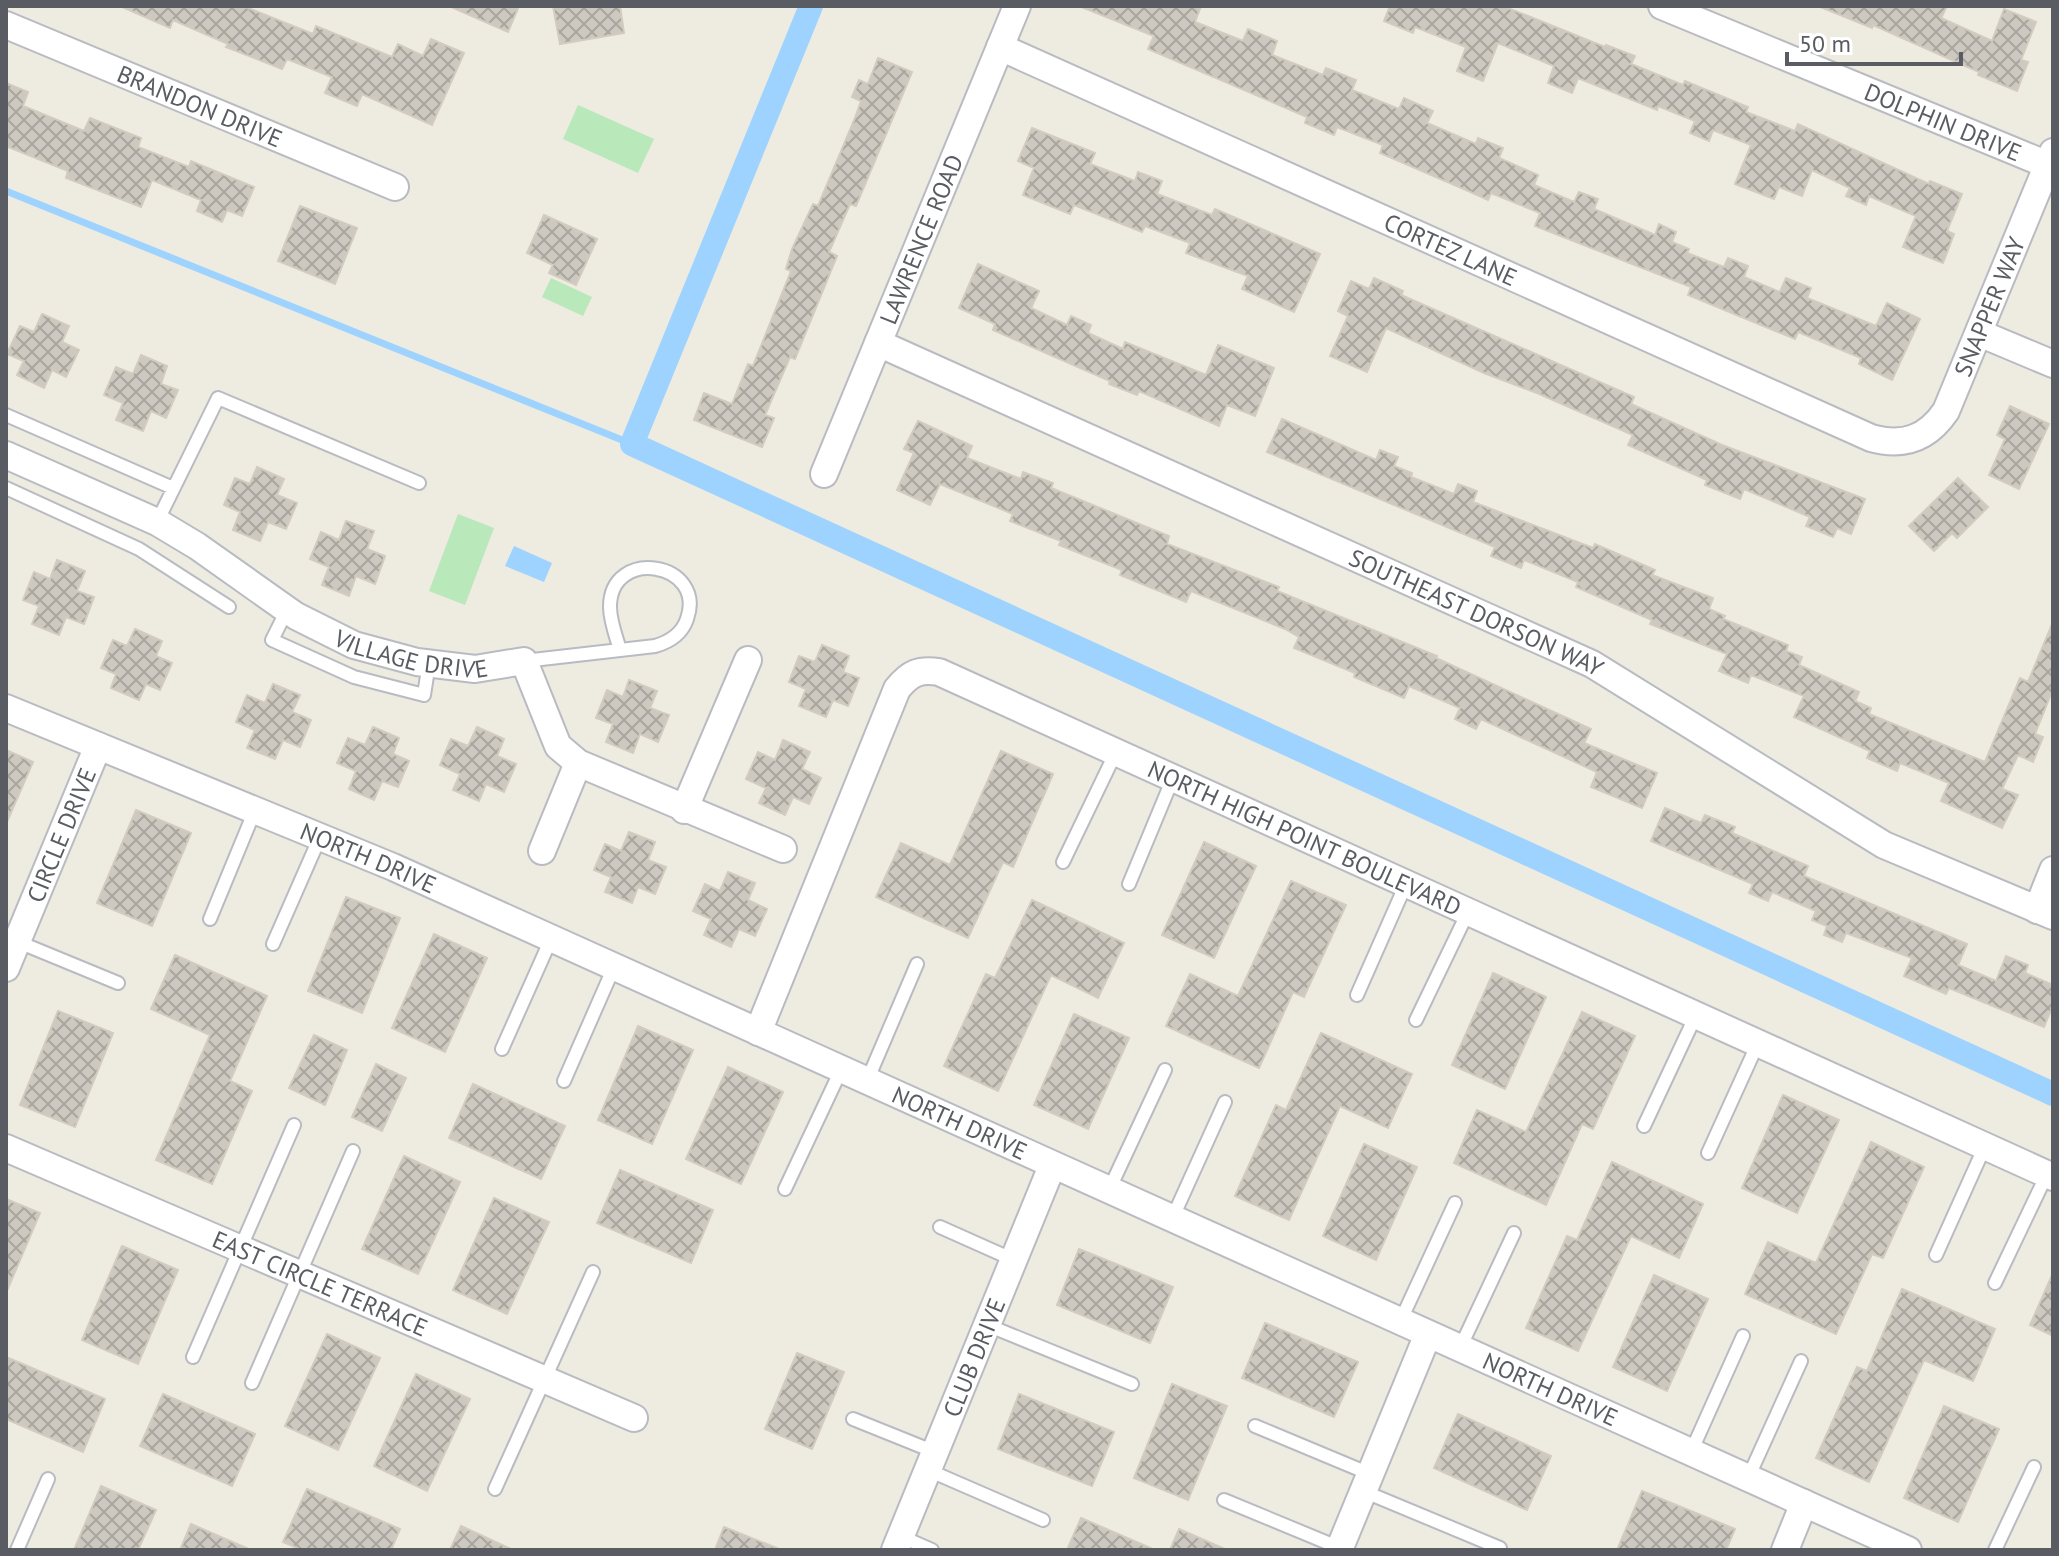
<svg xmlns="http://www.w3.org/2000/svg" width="2059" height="1556" font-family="'PT Sans',sans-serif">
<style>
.pitch{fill:#b9e8ba}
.water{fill:#9ed3ff}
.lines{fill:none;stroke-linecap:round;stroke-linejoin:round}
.stream{stroke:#9ed3ff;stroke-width:7}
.canal{stroke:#9ed3ff;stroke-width:24}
.building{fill:url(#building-cross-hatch);stroke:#d3ccbe;stroke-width:2}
.lane-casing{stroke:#b8bbc1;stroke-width:16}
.street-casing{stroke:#b8bbc1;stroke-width:30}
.lane{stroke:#fff;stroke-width:12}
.street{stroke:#fff;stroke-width:26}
.labels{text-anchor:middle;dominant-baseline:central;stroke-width:6;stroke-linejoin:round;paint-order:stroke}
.street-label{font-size:24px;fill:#595d63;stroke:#fff}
</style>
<defs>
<pattern id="building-cross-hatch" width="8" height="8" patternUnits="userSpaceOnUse" patternTransform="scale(2)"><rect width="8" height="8" fill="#cdc9c1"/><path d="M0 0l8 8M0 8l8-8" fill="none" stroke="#a9a6a0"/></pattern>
</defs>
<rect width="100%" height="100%" fill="#eeebe0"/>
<path class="pitch" d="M578,105L654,139L638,173L563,139Z
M551,278L592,297L583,316L542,297Z
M458,514L494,528L465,605L429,591Z"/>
<path class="water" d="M514,546L552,563L544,582L505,566Z"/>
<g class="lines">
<path class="stream" d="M6,191L632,444"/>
<path class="canal" d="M811,6L632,444L2053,1094"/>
</g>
<path class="building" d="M120,6H243L313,34L316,26L392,57L398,44L423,56L431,39L464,53L432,125L362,94L357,106L325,93L332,77L287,59L282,69L226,47L228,44L173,20L170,28Z
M449,6H519L508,32Z
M553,6H620L624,33L560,44Z
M1079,6H1201L1195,22L1243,41L1248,29L1277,41L1272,55L1323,75L1326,68L1356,80L1352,90L1399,109L1404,98L1433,111L1427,123L1476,144L1478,138L1503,148L1499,158L1538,175L1534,185L1574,202L1579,192L1598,199L1594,209L1655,235L1659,224L1676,232L1672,242L1689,249L1687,253L1724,267L1728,258L1748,266L1744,277L1780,292L1786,278L1811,288L1807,298L1876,326L1887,303L1920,319L1892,380L1859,364L1861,358L1798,332L1795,339L1688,295L1691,287L1535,226L1540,213L1491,193L1488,200L1466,190L1380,153L1383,145L1337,127L1334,135L1305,123L1307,117L1148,49L1154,36Z
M1390,6H1503L1605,47L1606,45L1635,56L1631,64L1683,85L1685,81L1748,107L1746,112L1795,131L1798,124L1929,184L1930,181L1962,194L1947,231L1954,234L1943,263L1903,247L1916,216L1869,196L1866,205L1846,196L1850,188L1812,170L1802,196L1779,187L1774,199L1735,184L1751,145L1713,130L1709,141L1690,133L1695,121L1658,106L1657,110L1578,78L1572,93L1548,83L1554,66L1498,43L1483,81L1457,71L1466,47L1415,27L1413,33L1384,21Z
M1818,6H1947L1941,18L1992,41L2004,9L2036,22L2021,60L2028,62L2017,91L1978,75L1979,72L1873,25L1872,28Z
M878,58L912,72L856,206L850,204L829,252L837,256L795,359L790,357L765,415L774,418L762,447L694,420L704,393L732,404L748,364L753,366L791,271L786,269L792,249L813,204L818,206L855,118L861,101L852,97L859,80L868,84Z
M6,83L28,92L23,106L84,131L90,118L141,138L138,147L189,167L191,161L254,187L242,216L227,210L222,222L197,211L201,200L152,180L141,207L66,178L68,171L6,146Z
M1032,128L1095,153L1090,164L1135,181L1138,172L1162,181L1157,194L1212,215L1215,209L1320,254L1294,312L1242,289L1248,276L1186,253L1190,243L1145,226L1142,232L1074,205L1070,214L1023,195L1034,168L1018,161Z
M300,206L357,228L335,284L278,261Z
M544,215L597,239L576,285L549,273L553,265L527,253Z
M978,264L1039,291L1031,308L1067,325L1071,316L1091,325L1088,333L1123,349L1125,342L1206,375L1218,345L1274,368L1255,416L1227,405L1219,426L1139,391L1137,395L1109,384L1110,381L993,330L995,324L959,308Z
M1374,278L1403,291L1401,295L1634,397L1631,404L1722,445L1865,499L1851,534L1837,528L1833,537L1806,526L1810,517L1744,489L1740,499L1705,485L1707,480L1628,445L1633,435L1537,393L1484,373L1386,328L1367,372L1330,356L1348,316L1338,311L1351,281L1369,289Z
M42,314L69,326L62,342L79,350L66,377L52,370L44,388L17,375L24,361L7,354L20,326L34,332Z
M141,355L167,366L161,384L178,390L166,418L151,411L143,431L116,420L123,403L104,395L116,367L133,374Z
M2010,406L2049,424L2019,489L1989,475L2005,439L1997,435Z
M1282,419L1376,460L1380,450L1398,457L1394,466L1412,473L1411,477L1454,494L1458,484L1477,491L1473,502L1593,548L1595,544L1655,570L1652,575L1713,598L1709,609L1725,616L1723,619L1788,645L1786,651L1802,657L1799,665L1859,692L1855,701L1871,708L1869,714L1985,762L2020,678L2028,682L2053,622V689L2035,734L2043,737L2033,762L2018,755L2002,789L2018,795L2002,828L1941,801L1949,783L1900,763L1897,771L1867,758L1870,751L1794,717L1804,696L1751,675L1748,683L1719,671L1727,654L1650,624L1652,620L1576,587L1578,582L1524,560L1521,568L1491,556L1495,547L1267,452Z
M918,421L972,446L967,458L1021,479L1023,472L1053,483L1051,488L1169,536L1167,544L1279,587L1277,591L1437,656L1436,658L1591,729L1584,743L1657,773L1642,808L1591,787L1597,772L1481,719L1476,729L1455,719L1460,708L1409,686L1404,698L1354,677L1355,673L1294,648L1299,637L1285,629L1191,591L1186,602L1120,575L1122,570L1059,545L1061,541L1010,521L1013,514L940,484L930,505L897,490L914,453L904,449Z
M257,467L284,479L277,495L297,503L286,529L268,522L260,541L233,530L240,512L224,505L235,478L250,484Z
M1958,478L1988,507L1957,538L1952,533L1934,551L1909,526Z
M346,521L374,531L367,549L385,556L375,584L356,576L349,596L322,585L329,567L310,559L321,532L339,540Z
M57,560L85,571L77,591L94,597L84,624L66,617L59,635L32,624L39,606L23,600L34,572L50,579Z
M135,629L162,641L156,656L172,663L160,690L146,684L139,700L111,688L116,674L101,668L113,640L127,646Z
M822,645L849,656L843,672L859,678L848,706L833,700L826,717L799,706L806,689L789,682L799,656L815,662Z
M629,680L657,691L650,708L669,715L658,742L640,734L633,753L606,742L613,724L596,718L607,690L623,697Z
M273,684L300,695L292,712L311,720L300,747L283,740L275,759L247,748L255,730L236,722L247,695L265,703Z
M373,727L399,738L393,754L409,761L398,787L382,781L374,800L349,789L356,771L337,763L348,738L365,745Z
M477,727L504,739L497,756L516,764L504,792L486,784L479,801L453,790L460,774L440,765L451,739L468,746Z
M783,740L810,752L802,769L821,778L809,804L793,797L785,815L759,803L766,788L746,779L758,752L775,760Z
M6,750L33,762L6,824Z
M1001,751L1053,774L1013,867L1003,862L968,938L876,897L901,843L950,865Z
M1665,808L1701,823L1705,815L1735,827L1732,833L1808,866L1804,876L1967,944L1958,965L1996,981L2006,956L2028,965L2025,973L2053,985V1005L2044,1027L1949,988L1946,994L1904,976L1912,958L1846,933L1842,942L1824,935L1827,926L1812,920L1816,911L1772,892L1768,901L1749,893L1753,884L1651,841Z
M136,810L191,833L152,926L97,903Z
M629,832L655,842L648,860L666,867L655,894L638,887L632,903L605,892L611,877L594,870L605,844L621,851Z
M1204,842L1256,866L1214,958L1162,935Z
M728,872L755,883L748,900L767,909L755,936L739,929L731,947L704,935L711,919L693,911L705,884L720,891Z
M1291,881L1346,905L1304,997L1293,992L1259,1068L1166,1026L1190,974L1238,996Z
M346,897L400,918L362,1013L308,991Z
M1032,900L1124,943L1098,998L1051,975L998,1091L944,1066L986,974L995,978Z
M434,934L487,958L445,1052L392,1028Z
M175,955L267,996L230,1081L252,1091L212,1184L156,1160L210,1035L151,1009Z
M1493,973L1546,997L1505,1089L1452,1065Z
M58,1011L113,1033L75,1127L20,1105Z
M1582,1012L1635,1036L1593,1129L1582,1124L1546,1205L1454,1163L1477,1110L1526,1132Z
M1074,1014L1129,1038L1088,1129L1034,1105Z
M638,1026L693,1050L652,1144L598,1120Z
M1321,1033L1412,1074L1388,1128L1340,1106L1289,1220L1235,1196L1276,1105L1286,1110Z
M314,1035L347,1050L325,1105L289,1088Z
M376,1064L406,1078L382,1131L352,1117Z
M728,1067L783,1092L741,1184L686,1159Z
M473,1084L565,1126L541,1179L449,1138Z
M1783,1095L1839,1120L1797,1213L1742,1188Z
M1871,1142L1924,1167L1883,1258L1872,1254L1836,1334L1745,1294L1768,1242L1816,1263Z
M1364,1144L1417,1167L1376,1260L1323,1236Z
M404,1156L460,1182L418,1274L362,1249Z
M1612,1162L1703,1204L1679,1258L1631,1236L1578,1351L1526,1328L1567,1236L1577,1240Z
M620,1170L713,1210L691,1263L597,1223Z
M494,1198L549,1222L507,1314L453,1290Z
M6,1199L40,1213L6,1293Z
M122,1246L178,1270L138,1364L82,1340Z
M1079,1249L1173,1287L1150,1343L1057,1305Z
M2053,1273V1336L2030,1325Z
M1654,1275L1708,1299L1667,1391L1613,1367Z
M1902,1289L1995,1329L1973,1381L1924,1360L1869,1482L1816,1458L1857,1367L1867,1371Z
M1265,1323L1358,1362L1334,1417L1242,1378Z
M327,1334L380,1358L338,1450L285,1426Z
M797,1353L844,1372L812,1449L765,1429Z
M6,1357L105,1399L83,1452L6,1419Z
M416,1374L470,1399L427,1491L374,1466Z
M1172,1384L1227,1406L1188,1500L1134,1478Z
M163,1394L255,1434L232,1486L140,1446Z
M1019,1394L1114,1432L1092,1486L998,1449Z
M1944,1406L1999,1429L1958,1522L1904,1498Z
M1458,1414L1551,1456L1527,1510L1434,1468Z
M101,1486L156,1510L138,1550H74Z
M307,1489L400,1529L391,1550H302L283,1542Z
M1642,1491L1735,1529L1726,1550H1617Z
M1081,1518L1155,1550H1067Z
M191,1524L251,1550H180Z
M461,1526L513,1550H450Z
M724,1527L779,1549V1550H715Z
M1179,1529L1227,1550H1170Z"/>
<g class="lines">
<g class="lane-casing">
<path id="lane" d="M6,415L173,488
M6,488L139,549L229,607
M157,522L218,398L419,483
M287,610L272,640L354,677L424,695L429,663
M524,661L655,646C669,642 682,634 687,619C707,562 610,546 610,607C610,621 616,636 620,650
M1063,862L1116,752
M1129,884L1173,778
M210,919L255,810
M16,941L118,983
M273,944L320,837
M1357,995L1406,884
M1416,1020L1468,912
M502,1049L551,939
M564,1081L614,967
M867,1081L917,964
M1644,1126L1696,1015
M1708,1153L1758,1043
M785,1189L841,1070
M1109,1190L1165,1070
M1172,1219L1225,1102
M940,1227L1014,1260
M1936,1255L1985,1146
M1995,1283L2047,1174
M1400,1322L1455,1203
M987,1325L1132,1384
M1460,1348L1514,1233
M193,1357L294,1125
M252,1383L353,1151
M853,1419L935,1452
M1255,1426L1370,1474
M1691,1452L1743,1336
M928,1470L1043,1520
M1748,1478L1801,1361
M495,1489L593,1272
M1363,1491L1500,1548
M1224,1500L1340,1548
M900,1536L932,1550
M17,1550L48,1479
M1995,1550L2034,1467"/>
</g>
<g class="street-casing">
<g id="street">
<path id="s1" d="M1662,6L2048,165"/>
<path id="s2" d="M6,25L395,187"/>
<path id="s3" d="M1000,47L1871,438C1903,447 1927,439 1946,411L2053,152"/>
<path d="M1979,333L2053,364"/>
<path id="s4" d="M878,343L1592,664L1884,845L2053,916"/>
<path id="s5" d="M6,455L157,522L197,546L296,616L354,645L417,662L475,669L524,661L558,746L578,763L783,849"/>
<path id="s6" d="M824,474L1017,6"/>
<path id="s7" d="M6,708L393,867L1908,1550"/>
<path d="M684,810L748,660"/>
<path d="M542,851L578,763"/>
<path d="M2037,910L2053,870"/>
<path id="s8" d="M6,968L98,746"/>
<path id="s9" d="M758,1032L897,689C910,673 919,669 939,672L2053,1177"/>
<path id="s10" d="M6,1148L634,1418"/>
<path id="s11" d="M895,1550L1052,1166"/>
<path d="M1339,1550L1428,1334"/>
<path d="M1785,1550L1804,1503"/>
</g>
</g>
<use href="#lane" class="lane"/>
<use href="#street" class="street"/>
</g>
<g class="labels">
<g class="street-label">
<text stroke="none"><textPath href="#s2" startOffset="210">BRANDON DRIVE</textPath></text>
<text stroke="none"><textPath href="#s1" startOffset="304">DOLPHIN DRIVE</textPath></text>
<text stroke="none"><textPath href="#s6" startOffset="254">LAWRENCE ROAD</textPath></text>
<text stroke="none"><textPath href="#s3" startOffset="494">CORTEZ LANE</textPath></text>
<text stroke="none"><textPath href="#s3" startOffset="1154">SNAPPER WAY</textPath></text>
<text stroke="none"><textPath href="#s4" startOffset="656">SOUTHEAST DORSON WAY</textPath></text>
<text stroke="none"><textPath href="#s5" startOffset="456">VILLAGE DRIVE</textPath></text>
<text stroke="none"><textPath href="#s8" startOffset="144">CIRCLE DRIVE</textPath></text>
<text stroke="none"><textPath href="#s9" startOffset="820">NORTH HIGH POINT BOULEVARD</textPath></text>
<text stroke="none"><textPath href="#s7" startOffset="392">NORTH DRIVE</textPath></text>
<text stroke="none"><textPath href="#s7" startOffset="1040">NORTH DRIVE</textPath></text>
<text stroke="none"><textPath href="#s10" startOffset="342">EAST CIRCLE TERRACE</textPath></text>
<text stroke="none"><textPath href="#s11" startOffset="208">CLUB DRIVE</textPath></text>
<text stroke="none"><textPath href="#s7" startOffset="1688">NORTH DRIVE</textPath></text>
</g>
</g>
<rect width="2059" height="1556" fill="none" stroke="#595d63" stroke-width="16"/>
<path d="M1787 52v12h174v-12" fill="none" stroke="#595d63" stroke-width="4"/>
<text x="1799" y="52" font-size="24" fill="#595d63" stroke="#ffffff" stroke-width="6" paint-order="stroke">50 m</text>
</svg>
